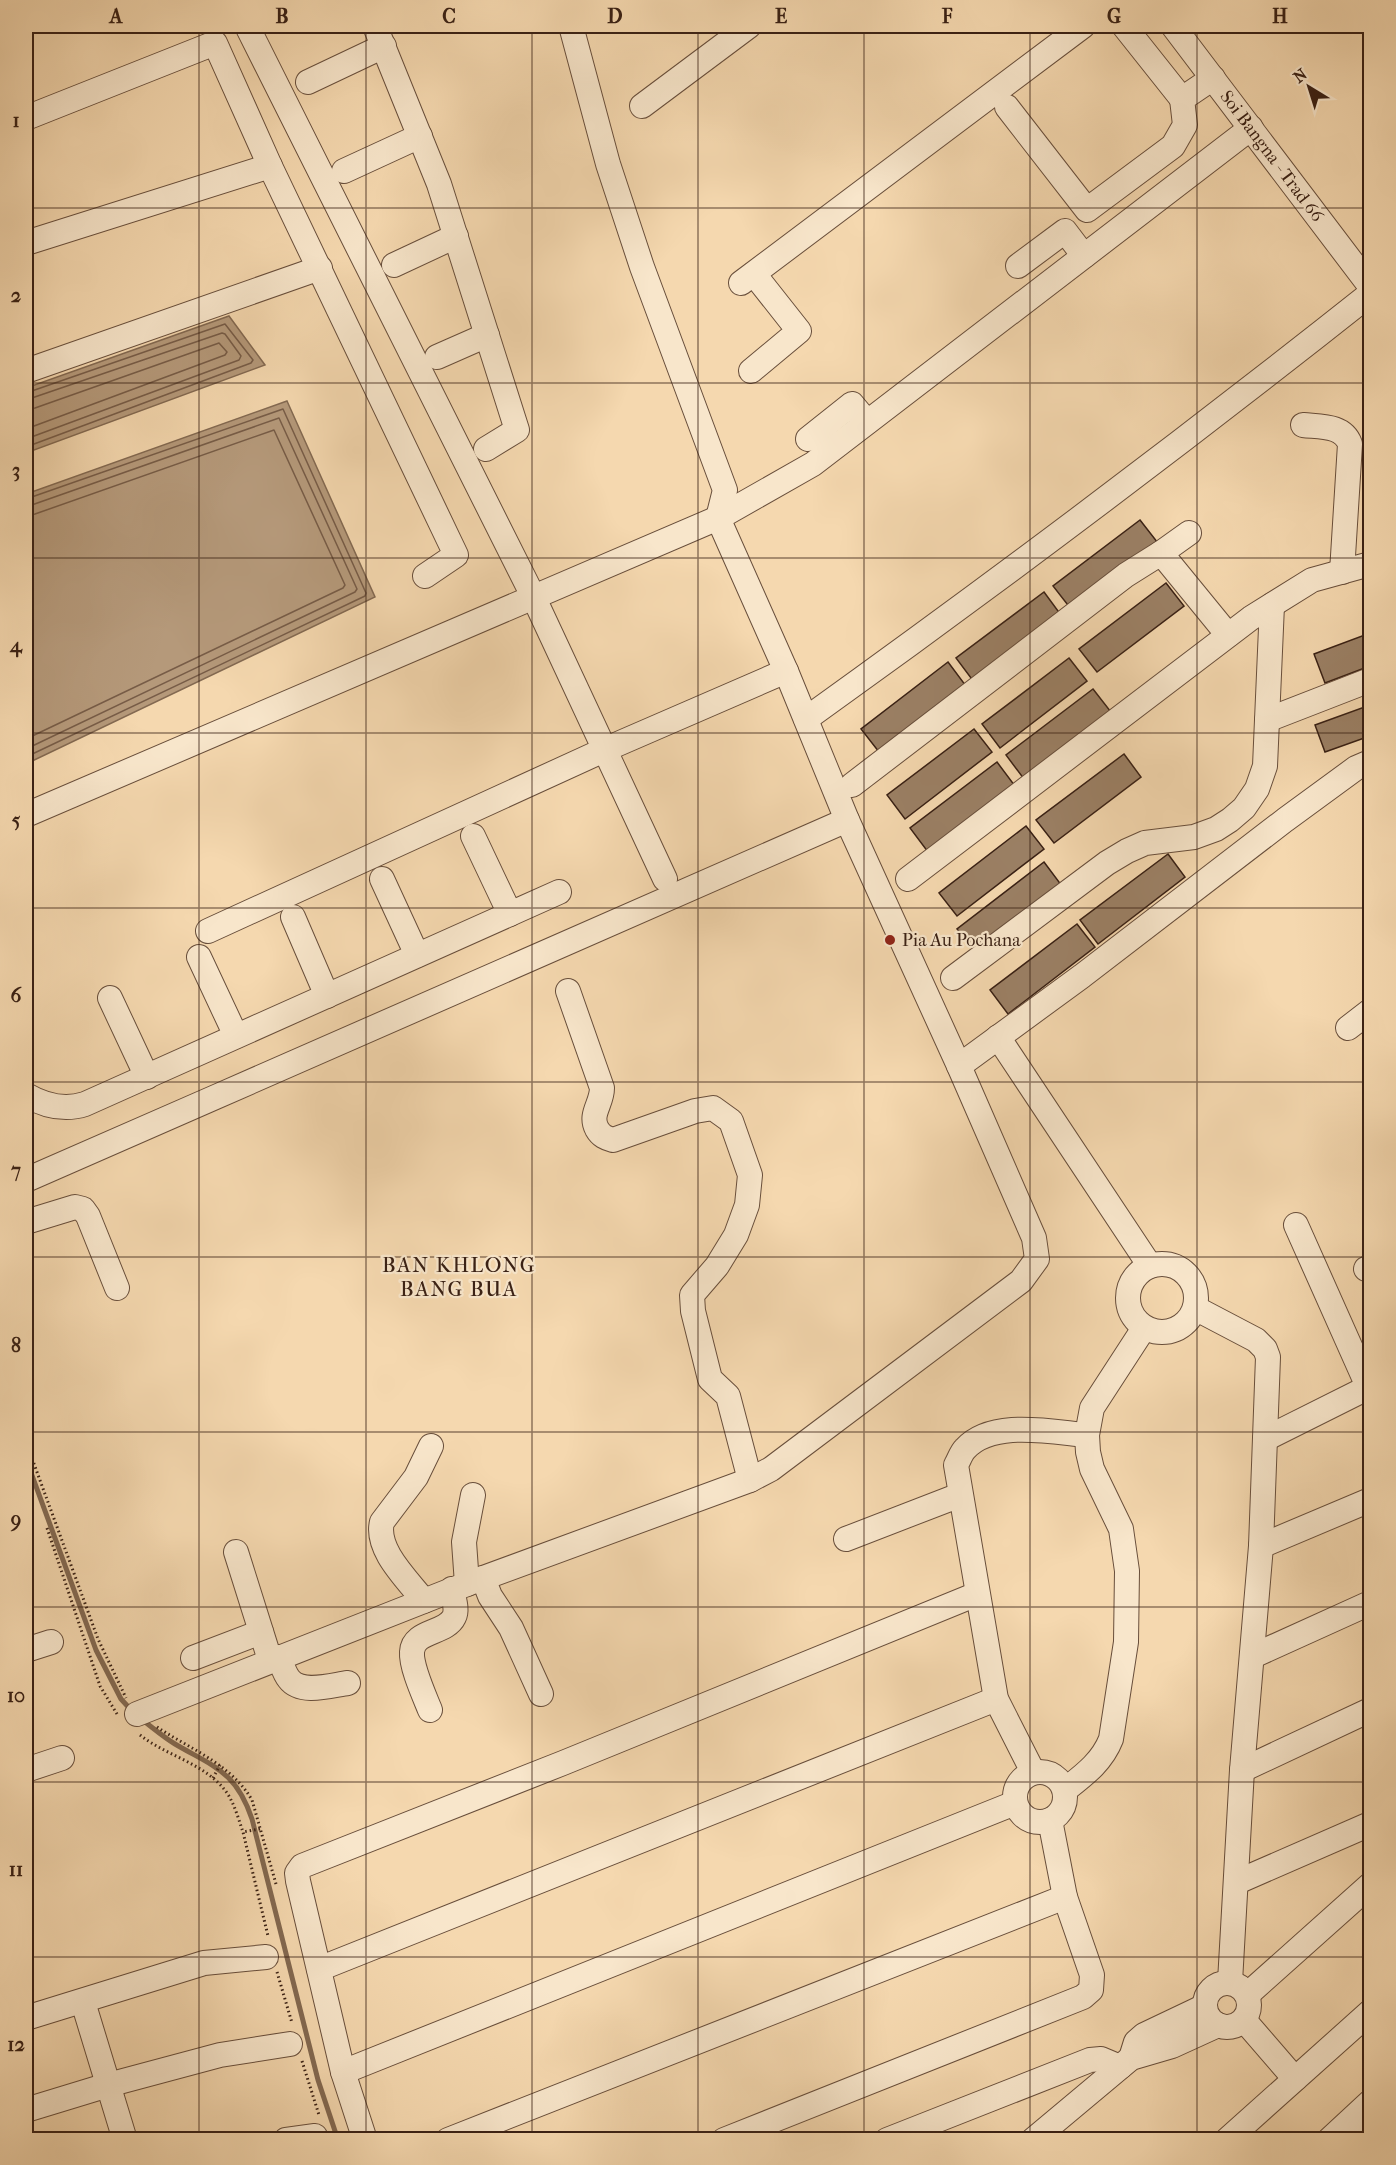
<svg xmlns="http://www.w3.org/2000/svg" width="1396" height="2165" font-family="'IM FELL French Canon',serif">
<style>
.water{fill:#b5997a;stroke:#836951;stroke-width:1.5}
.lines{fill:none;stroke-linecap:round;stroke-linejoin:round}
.shore{stroke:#775c47;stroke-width:1.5}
.stream{stroke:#836951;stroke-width:5}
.building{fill:#9b8065;stroke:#392014;stroke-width:1.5}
.minor-casing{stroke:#684e3b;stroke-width:26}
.path{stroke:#392014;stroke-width:3;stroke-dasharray:1.5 3;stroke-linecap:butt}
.minor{stroke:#f8e6cb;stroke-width:24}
.grid{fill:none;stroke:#392014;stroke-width:1.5;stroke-opacity:0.55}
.poi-dot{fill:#8f2418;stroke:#f8e6cb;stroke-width:2}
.labels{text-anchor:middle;stroke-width:4.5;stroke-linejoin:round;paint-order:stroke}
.street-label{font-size:18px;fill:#392014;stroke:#f8e6cb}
.poi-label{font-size:18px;fill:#392014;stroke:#f8e6cb;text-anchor:start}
.quarter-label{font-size:21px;letter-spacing:1.5px;fill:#392014;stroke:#f8e6cb}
.neatline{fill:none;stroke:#392014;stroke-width:2}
.grid-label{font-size:20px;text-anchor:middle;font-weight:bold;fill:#392014}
</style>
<rect width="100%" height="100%" fill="#f5d8af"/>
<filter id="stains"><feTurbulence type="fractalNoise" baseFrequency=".00333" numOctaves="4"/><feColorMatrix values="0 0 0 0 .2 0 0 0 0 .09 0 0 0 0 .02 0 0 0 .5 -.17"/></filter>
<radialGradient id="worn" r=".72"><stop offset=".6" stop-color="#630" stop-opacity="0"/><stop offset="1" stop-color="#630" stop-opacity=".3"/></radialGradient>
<!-- water -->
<g class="water">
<path d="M229 316 265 365 26 453V388Z"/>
<path d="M287 401 375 597 26 764V494Z"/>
</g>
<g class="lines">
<!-- shore -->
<g class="shore">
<path d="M26 393 225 324 253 360 251 363 26 447"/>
<path d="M26 400 222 333 225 334 241 356 239 360 26 439"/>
<path d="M26 409 35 408 219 343 227 352 225 355 26 429"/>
<path d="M26 499 283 409 366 593 365 596 26 757"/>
<path d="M26 507 279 418 357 589 355 592 26 749"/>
<path d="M26 516 35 514 274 430 345 585 343 588 26 739"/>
</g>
<!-- stream -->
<g class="stream">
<path d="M26 1459 96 1650 121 1699 132 1711"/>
<path d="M141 1719C152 1727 163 1737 175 1744 214 1767 236 1771 252 1819L318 2080 338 2140"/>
</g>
</g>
<!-- building -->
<g class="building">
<path d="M1140 520 1158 543 1071 609 1053 586Z"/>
<path d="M1166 583 1184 606 1097 672 1079 649Z"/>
<path d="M1044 592 1061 615 974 682 956 658Z"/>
<path d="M1370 633V666L1325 683 1314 654Z"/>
<path d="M1069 658 1087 681 1000 748 982 724Z"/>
<path d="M948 662 966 686 879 752 861 729Z"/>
<path d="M1093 689 1111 712 1024 779 1006 755Z"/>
<path d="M1370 705V736L1325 752 1315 725Z"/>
<path d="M974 729 992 752 905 819 887 795Z"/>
<path d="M1124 754 1141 777 1054 843 1036 820Z"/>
<path d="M997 762 1015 786 928 852 910 828Z"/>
<path d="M1026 826 1044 849 957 916 939 893Z"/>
<path d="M1168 854 1185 877 1098 944 1080 920Z"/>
<path d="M1044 862 1062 886 975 952 957 929Z"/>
<path d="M1077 924 1095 947 1008 1014 990 990Z"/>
</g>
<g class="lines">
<!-- minor casing -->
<g class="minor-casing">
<g id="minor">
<path d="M247 26 534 598 665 879"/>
<path d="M375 26 439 184 517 430 486 449"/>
<path d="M1124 26 1182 99"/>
<path d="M1173 26 1370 286"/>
<path d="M308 82 384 46"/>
<path d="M642 106 749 26"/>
<path d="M1007 107 1087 210 1173 146 1185 125 1182 99 1213 78"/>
<path d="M26 118 215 43 270 166 456 555 425 576"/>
<path d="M344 171 420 136"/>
<path d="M26 243 270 166"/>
<path d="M394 265 456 236"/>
<path d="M1018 266 1065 231 1084 256"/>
<path d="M741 283 1083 26"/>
<path d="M437 357 487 335"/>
<path d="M26 371 320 268"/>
<path d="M751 371 799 331 754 274"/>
<path d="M1303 425C1321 427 1343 425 1350 444L1342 572"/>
<path d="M808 439 852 404 867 422"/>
<path d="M1161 553 1189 533"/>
<path d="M806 719C997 582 1186 440 1370 294"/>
<path d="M1267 720 1370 680"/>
<path d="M852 785 1126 575 1161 553 1228 635"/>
<path d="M26 815 718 518 813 464 1251 128"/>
<path d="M473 836 510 914"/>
<path d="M382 879 417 955"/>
<path d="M908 879 1251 618 1312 580 1370 564"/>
<path d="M293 917 327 996"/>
<path d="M208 931 604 750 786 671"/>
<path d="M199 957 236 1036"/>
<path d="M953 978 1107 863 1127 851 1145 843 1194 837 1216 829 1230 820 1244 808 1257 789 1265 766 1272 605"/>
<path d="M568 991 602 1088C602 1104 589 1114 597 1129 601 1136 606 1138 613 1140L695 1111 713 1108 731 1121 750 1175 747 1205 736 1235 717 1266 692 1295 693 1311 710 1379 728 1396 750 1480"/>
<path d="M110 998 147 1077"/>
<path d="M1348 1028 1370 1011"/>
<path d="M998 1037 1150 1266"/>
<path d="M959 1066 1082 976 1285 820 1356 768 1370 762"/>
<path d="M26 1095C45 1106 64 1111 85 1104L559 892"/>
<path d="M26 1180C300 1061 572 938 847 820"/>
<path d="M26 1222 75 1207 83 1209 88 1216 117 1288"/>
<path d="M1296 1225 1370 1391"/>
<circle cx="1162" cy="1298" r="34"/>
<path d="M1366 1269 1370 1267"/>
<path d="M1195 1308 1256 1340 1265 1349 1268 1357 1261 1546 1242 1770 1230 1982"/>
<path d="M1265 1439 1369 1387"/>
<path d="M846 1539 960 1495"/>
<path d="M1261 1546 1370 1500"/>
<path d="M236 1552 270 1660"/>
<path d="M483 1578 490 1596 511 1628 541 1694"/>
<path d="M467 1584 464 1542 473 1495"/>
<path d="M424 1601C408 1580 375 1550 382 1522L416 1477 431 1446"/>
<path d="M26 1650 51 1642"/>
<path d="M1253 1656 1370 1603"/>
<path d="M279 1657C282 1664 284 1673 289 1679 301 1695 332 1685 348 1683"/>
<path d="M193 1658 261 1632"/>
<path d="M430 1710C424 1695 411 1667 412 1652 413 1630 446 1634 454 1617 458 1609 453 1597 452 1589"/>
<path d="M137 1714 467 1584 750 1480 771 1469 1021 1281 1037 1259 1034 1238 959 1066 847 820 786 671 718 518 725 490 642 267 608 164 571 26"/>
<path d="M26 1770 62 1758"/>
<path d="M1242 1770 1370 1710"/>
<circle cx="1040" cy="1797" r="25"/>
<path d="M1033 1772 996 1699 956 1465C959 1460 961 1453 965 1449 992 1419 1051 1432 1087 1435"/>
<path d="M1065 1790C1084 1775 1102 1762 1111 1739L1126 1642 1127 1571 1121 1529 1092 1469 1088 1452 1087 1435 1092 1408 1144 1328"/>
<path d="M1237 1882 1370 1824"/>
<path d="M319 1969 996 1699"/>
<circle cx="1227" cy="2005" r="22"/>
<path d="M1248 1994 1370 1885"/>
<path d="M83 2002 125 2140"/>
<path d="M26 2018 204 1963 266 1957"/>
<path d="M1244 2020 1295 2079"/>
<path d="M1131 2058 1136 2042 1144 2035 1205 2006"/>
<path d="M343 2072 1015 1803"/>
<path d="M26 2110 108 2085 220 2055 290 2044"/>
<path d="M286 2140 315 2136"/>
<path d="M365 2140 343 2072 298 1881 297 1873 302 1866 563 1763 977 1594"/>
<path d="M448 2140 1065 1897"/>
<path d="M724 2140 1083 1997 1091 1990 1092 1975 1065 1897 1050 1820"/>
<path d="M887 2140 1090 2060 1101 2059 1120 2067"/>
<path d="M1033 2140 1131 2058 1172 2046 1218 2025"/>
<path d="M1227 2140 1370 2012"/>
<path d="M1329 2140 1370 2102"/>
<path d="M1358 2140 1370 2129"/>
</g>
</g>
<!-- path -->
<g class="path">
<path d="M26 1442 98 1639 126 1698"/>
<path d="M47 1528 100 1686 117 1714"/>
<path d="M157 1727C190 1749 231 1764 252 1800L276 1884"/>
<path d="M140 1735C165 1755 203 1763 224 1789 234 1801 238 1818 243 1832"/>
<path d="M213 1778 220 1765"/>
<path d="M260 1829 243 1832 268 1936"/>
<path d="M277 1972 292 2023"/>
<path d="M302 2061 319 2115"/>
</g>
<!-- minor -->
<use href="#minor" class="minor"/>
</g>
<!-- grid -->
<path class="grid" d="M199 26V2140M366 26V2140M532 26V2140M698 26V2140M864 26V2140M1030 26V2140M1197 26V2140M26 208H1370M26 383H1370M26 558H1370M26 733H1370M26 908H1370M26 1082H1370M26 1257H1370M26 1432H1370M26 1607H1370M26 1782H1370M26 1957H1370"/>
<!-- markers -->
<circle class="poi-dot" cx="890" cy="940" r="6"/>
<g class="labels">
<!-- street labels -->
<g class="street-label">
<text transform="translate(1272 156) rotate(53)" y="6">Soi Bangna - Trad 66</text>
</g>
<!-- poi labels -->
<g class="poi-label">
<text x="902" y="946">Pia Au Pochana</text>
</g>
<!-- quarter labels -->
<g class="quarter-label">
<text x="459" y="1272">BAN KHLONG<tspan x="459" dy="24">BANG BUA</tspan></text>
</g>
</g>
<!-- margin -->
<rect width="1396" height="2165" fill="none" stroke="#f5d8af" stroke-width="66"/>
<!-- north arrow -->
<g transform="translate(1309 87) rotate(322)" stroke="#f8e6cb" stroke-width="4.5" paint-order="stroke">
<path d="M0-4.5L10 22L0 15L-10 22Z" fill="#392014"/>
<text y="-9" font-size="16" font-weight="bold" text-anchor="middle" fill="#392014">N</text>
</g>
<rect x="33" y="33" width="1330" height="2099" class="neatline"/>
<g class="grid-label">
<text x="116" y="23">A</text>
<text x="282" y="23">B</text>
<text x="449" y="23">C</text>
<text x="615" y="23">D</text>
<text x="781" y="23">E</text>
<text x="947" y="23">F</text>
<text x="1114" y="23">G</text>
<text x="1280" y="23">H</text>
<text x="16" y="127">1</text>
<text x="16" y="302">2</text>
<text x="16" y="477">3</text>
<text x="16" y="652">4</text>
<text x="16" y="827">5</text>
<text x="16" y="1002">6</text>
<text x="16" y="1177">7</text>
<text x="16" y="1352">8</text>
<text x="16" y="1527">9</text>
<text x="16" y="1702">10</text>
<text x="16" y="1876">11</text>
<text x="16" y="2051">12</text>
</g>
<rect width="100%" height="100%" filter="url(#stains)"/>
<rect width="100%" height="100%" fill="url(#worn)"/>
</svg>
